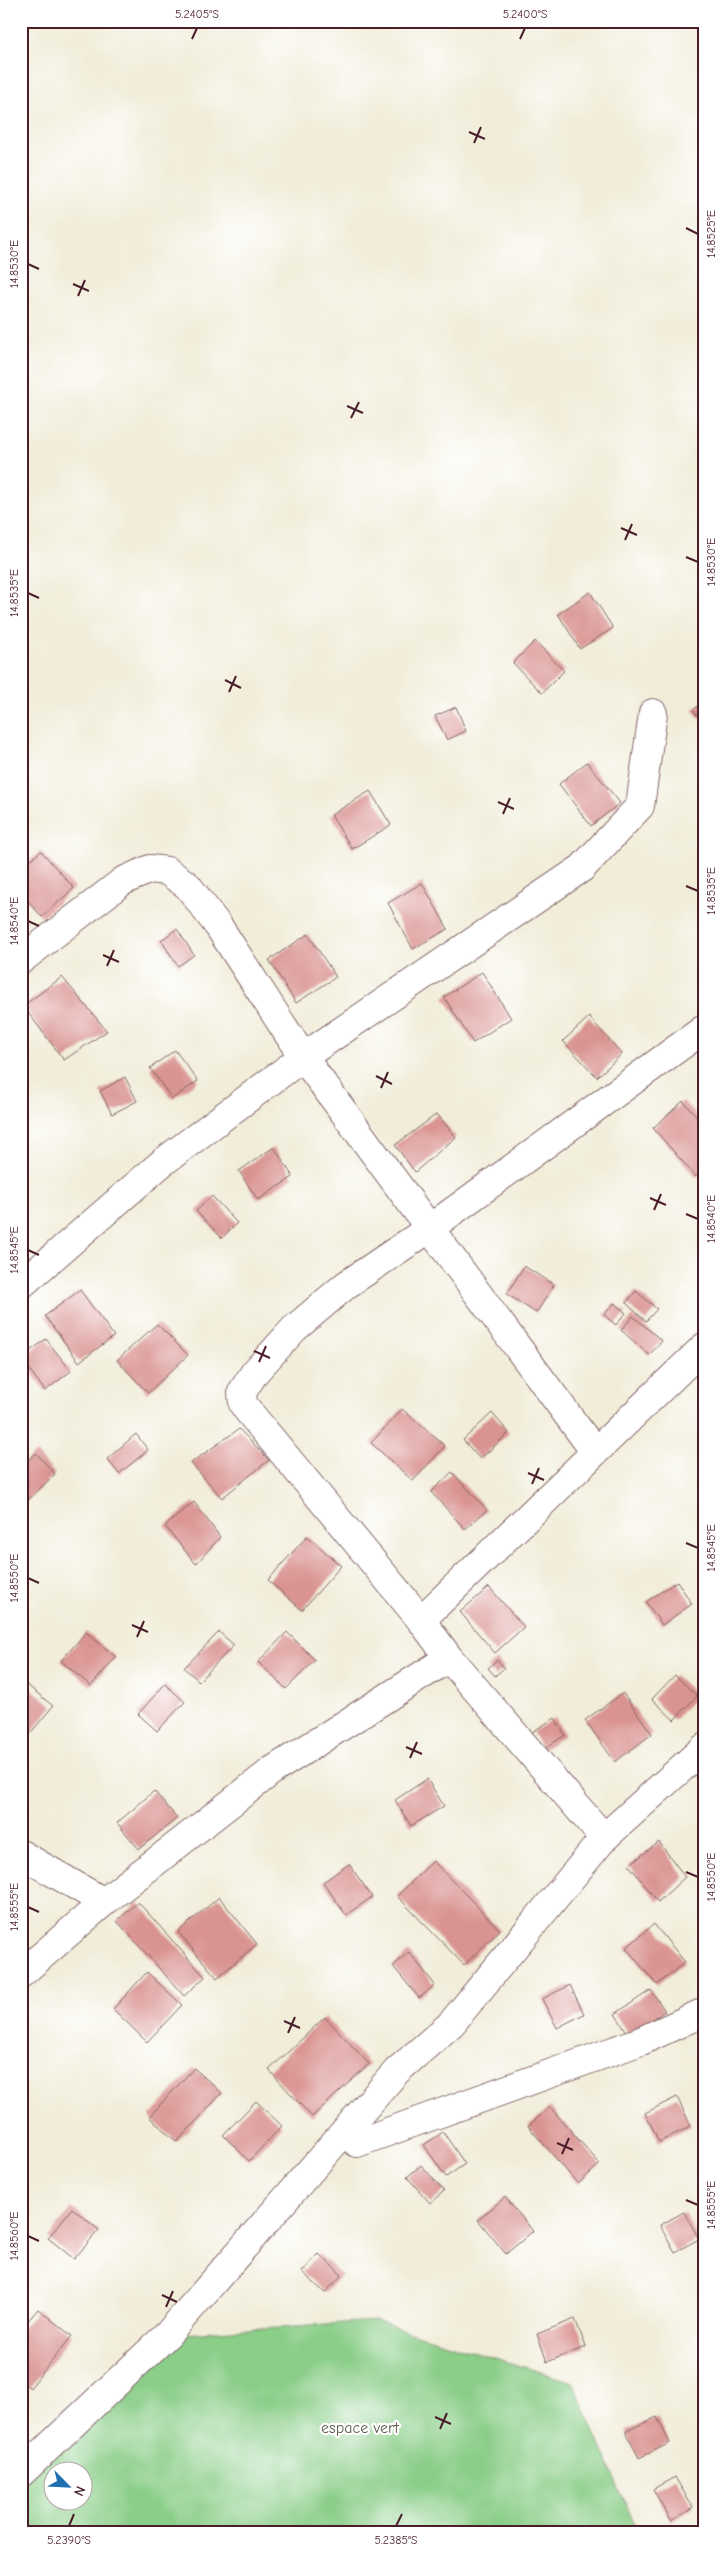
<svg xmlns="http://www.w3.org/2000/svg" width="725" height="2553" font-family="'Comic Neue',sans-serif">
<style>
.green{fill:#8ace88;stroke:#6a765a;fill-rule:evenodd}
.building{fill:#d99390}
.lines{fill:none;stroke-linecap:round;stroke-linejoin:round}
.minor-casing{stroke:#846768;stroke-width:30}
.minor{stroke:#fff;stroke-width:28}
.ticks{fill:none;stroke:#4a1f2b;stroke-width:2}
.labels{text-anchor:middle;stroke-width:4.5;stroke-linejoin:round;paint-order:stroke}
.park-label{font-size:16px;fill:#605c4c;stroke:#fff}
.neatline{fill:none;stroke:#4a1f2b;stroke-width:2}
.ticks-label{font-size:12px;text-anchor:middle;fill:#4a1f2b}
</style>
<rect width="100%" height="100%" fill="#fff"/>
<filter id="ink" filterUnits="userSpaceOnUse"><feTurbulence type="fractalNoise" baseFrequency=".02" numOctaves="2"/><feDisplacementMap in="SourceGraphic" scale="10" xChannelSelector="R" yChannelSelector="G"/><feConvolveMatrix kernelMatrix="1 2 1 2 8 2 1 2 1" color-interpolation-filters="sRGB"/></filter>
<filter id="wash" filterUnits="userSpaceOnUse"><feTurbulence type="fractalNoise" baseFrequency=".0096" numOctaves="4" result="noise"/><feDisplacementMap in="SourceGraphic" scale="20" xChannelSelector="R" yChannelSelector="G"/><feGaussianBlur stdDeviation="1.12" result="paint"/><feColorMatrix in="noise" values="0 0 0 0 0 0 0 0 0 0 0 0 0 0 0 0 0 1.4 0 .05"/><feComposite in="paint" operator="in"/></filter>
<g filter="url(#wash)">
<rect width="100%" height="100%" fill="#f1edd9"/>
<!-- green -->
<path class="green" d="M375 2321 573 2382 638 2532H21V2480L168 2334ZM52 2470H82V2500H52Z"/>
<g id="blocks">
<!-- building -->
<g class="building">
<path d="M590 592 613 628 580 649 558 614Z"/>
<path d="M535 641 564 671 542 693 513 663Z"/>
<path d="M704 701V724L693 710Z"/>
<path d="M456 707 466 731 447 740 435 716Z"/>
<path d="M587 762 620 803 591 826 559 784Z"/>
<path d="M370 791 391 825 352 849 331 815Z"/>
<path d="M41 851 74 888 42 917 21 893V868Z"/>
<path d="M422 883 448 929 413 949 388 903Z"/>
<path d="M177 929 194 955 178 966 161 940Z"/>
<path d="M308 934 336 977 296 1003 269 960Z"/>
<path d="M482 972 511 1018 473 1043 444 997Z"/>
<path d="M62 977 107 1031 64 1060 23 1006Z"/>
<path d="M589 1017 622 1054 597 1077 563 1041Z"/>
<path d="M175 1050 198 1081 172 1099 150 1068Z"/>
<path d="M125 1077 137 1101 112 1114 100 1091Z"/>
<path d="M683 1101 704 1124V1170L696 1177 653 1128Z"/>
<path d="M437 1114 456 1137 415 1172 395 1145Z"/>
<path d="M274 1147 293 1177 258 1200 239 1171Z"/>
<path d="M212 1196 237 1223 222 1238 196 1211Z"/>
<path d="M524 1266 554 1285 536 1313 507 1294Z"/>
<path d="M80 1290 114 1336 79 1362 45 1316Z"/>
<path d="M636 1291 657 1309 646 1321 626 1303Z"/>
<path d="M614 1303 626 1313 616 1325 604 1315Z"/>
<path d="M633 1316 662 1341 649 1355 621 1330Z"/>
<path d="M157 1324 188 1355 148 1393 117 1360Z"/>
<path d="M46 1339 71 1371 45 1391 21 1358Z"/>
<path d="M402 1409 445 1446 413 1481 371 1443Z"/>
<path d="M492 1413 509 1433 480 1459 463 1440Z"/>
<path d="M239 1429 269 1460 222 1498 191 1463Z"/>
<path d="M136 1434 148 1450 119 1474 107 1459Z"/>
<path d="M36 1453 55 1474 21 1507V1466Z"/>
<path d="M452 1472 487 1510 465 1529 431 1492Z"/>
<path d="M194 1502 220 1537 196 1564 165 1526Z"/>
<path d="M307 1536 341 1566 302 1610 268 1580Z"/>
<path d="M677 1581 692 1604 662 1625 646 1602Z"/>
<path d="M489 1587 524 1627 495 1653 460 1612Z"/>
<path d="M86 1632 116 1657 91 1686 61 1661Z"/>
<path d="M219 1632 234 1645 199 1681 184 1668Z"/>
<path d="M287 1632 315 1660 286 1689 258 1662Z"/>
<path d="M497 1660 504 1668 495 1676 488 1668Z"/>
<path d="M675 1675 697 1696 674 1720 652 1699Z"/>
<path d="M21 1680 53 1706 24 1741 21 1739Z"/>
<path d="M165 1684 185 1702 157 1731 138 1714Z"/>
<path d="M623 1693 652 1734 615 1762 585 1720Z"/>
<path d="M555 1718 565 1735 543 1750 532 1732Z"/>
<path d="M427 1779 444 1806 411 1826 395 1800Z"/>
<path d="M154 1791 177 1818 139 1849 117 1823Z"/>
<path d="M659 1842 685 1877 658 1902 629 1865Z"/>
<path d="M433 1861 500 1930 464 1965 397 1896Z"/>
<path d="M349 1864 372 1897 346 1915 323 1882Z"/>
<path d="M219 1897 257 1944 217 1978 178 1932Z"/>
<path d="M138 1902 205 1977 184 1996 117 1921Z"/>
<path d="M654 1924 685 1962 657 1985 626 1948Z"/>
<path d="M409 1952 435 1985 419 1998 393 1966Z"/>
<path d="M147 1972 182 2005 147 2042 113 2009Z"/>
<path d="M570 1985 584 2014 557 2028 542 1999Z"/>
<path d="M651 1990 665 2011 629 2035 615 2014Z"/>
<path d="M325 2017 369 2064 312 2117 269 2070Z"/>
<path d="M194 2068 222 2093 177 2142 149 2117Z"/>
<path d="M677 2097 691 2126 659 2142 645 2113Z"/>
<path d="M256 2101 282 2126 249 2161 223 2135Z"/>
<path d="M550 2107 600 2164 578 2184 528 2126Z"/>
<path d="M443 2132 465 2164 446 2177 424 2145Z"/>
<path d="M421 2165 444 2191 430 2203 407 2177Z"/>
<path d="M505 2197 533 2231 506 2254 478 2220Z"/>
<path d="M72 2208 99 2230 74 2259 48 2238Z"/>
<path d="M684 2212 699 2239 675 2252 660 2225Z"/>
<path d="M319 2254 342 2275 325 2293 302 2272Z"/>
<path d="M38 2309 72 2336 30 2388 21 2381V2329Z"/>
<path d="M575 2319 586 2347 547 2362 537 2334Z"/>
<path d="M657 2417 670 2443 639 2458 626 2431Z"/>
<path d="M675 2477 693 2508 671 2521 653 2489Z"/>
</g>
</g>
</g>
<g filter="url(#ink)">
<use href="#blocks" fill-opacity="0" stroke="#846768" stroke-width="1"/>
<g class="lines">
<!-- minor casing -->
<g class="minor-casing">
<g id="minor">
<path d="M21 960 123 881 150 869 167 871 188 886 219 927 303 1057 595 1452"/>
<path d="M21 1285 163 1162 303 1057 582 868 640 806 653 713"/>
<path d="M421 1620 704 1347"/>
<path d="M604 1838 449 1658 421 1620 249 1412 243 1404 242 1392 255 1372 294 1329 346 1285 430 1228 704 1029"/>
<path d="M21 1854 104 1902"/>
<path d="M21 1974 104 1902 273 1770 449 1658"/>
<path d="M357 2143 641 2041 704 2012"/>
<path d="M21 2473 168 2334 397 2071 451 2024 604 1838 704 1748"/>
</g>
</g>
<!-- minor -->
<use href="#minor" class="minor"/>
</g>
</g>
<!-- ticks -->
<path class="ticks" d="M192 39 197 28M520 39 525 28M469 132 485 139M474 143 481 127M686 228 698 234M28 264 39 269M73 284 89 291M78 296 85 280M347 406 363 413M351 418 359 402M621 528 637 535M625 540 632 524M686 557 698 562M28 593 39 598M225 680 241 688M229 692 236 676M498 802 514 809M503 814 510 798M686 886 698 891M28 921 39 926M103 955 119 962M107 966 114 950M376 1076 392 1084M381 1088 388 1072M650 1198 666 1205M654 1210 661 1194M686 1214 698 1219M28 1250 39 1255M254 1351 270 1358M259 1362 266 1346M528 1473 544 1480M532 1484 539 1468M686 1543 698 1548M28 1578 39 1583M132 1625 148 1632M137 1637 144 1621M406 1747 422 1754M410 1758 417 1742M686 1872 698 1877M28 1907 39 1912M284 2021 300 2028M288 2033 295 2017M557 2143 573 2150M562 2154 569 2138M686 2200 698 2205M28 2236 39 2241M162 2295 177 2302M166 2307 173 2291M435 2417 451 2424M440 2429 447 2413M69 2526 74 2514M396 2526 402 2514"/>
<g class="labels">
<!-- park labels -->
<g class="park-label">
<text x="360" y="2433">espace vert</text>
</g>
</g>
<!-- margin -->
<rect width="725" height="2553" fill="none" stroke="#fff" stroke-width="55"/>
<!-- north arrow -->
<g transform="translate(68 2486) rotate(114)"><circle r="24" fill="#ffffff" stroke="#b7a5aa"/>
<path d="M0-4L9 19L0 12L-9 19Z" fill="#1f6fb2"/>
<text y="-8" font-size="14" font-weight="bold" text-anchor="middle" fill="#4a1f2b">N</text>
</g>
<rect x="28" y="28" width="670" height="2498" class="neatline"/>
<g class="ticks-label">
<text x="197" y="18">5.2405°S</text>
<text x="525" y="18">5.2400°S</text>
<text transform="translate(711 234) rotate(-90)" y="4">14.8525°E</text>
<text transform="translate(14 264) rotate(-90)" y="4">14.8530°E</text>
<text transform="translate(711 562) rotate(-90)" y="4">14.8530°E</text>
<text transform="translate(14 593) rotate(-90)" y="4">14.8535°E</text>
<text transform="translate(711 891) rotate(-90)" y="4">14.8535°E</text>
<text transform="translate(14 921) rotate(-90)" y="4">14.8540°E</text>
<text transform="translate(711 1219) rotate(-90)" y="4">14.8540°E</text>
<text transform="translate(14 1250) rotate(-90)" y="4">14.8545°E</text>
<text transform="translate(711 1548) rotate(-90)" y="4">14.8545°E</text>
<text transform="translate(14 1578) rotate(-90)" y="4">14.8550°E</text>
<text transform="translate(711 1877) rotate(-90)" y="4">14.8550°E</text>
<text transform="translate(14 1907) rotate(-90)" y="4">14.8555°E</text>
<text transform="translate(711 2205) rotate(-90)" y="4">14.8555°E</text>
<text transform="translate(14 2236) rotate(-90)" y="4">14.8560°E</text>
<text x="69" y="2544">5.2390°S</text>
<text x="396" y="2544">5.2385°S</text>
</g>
</svg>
